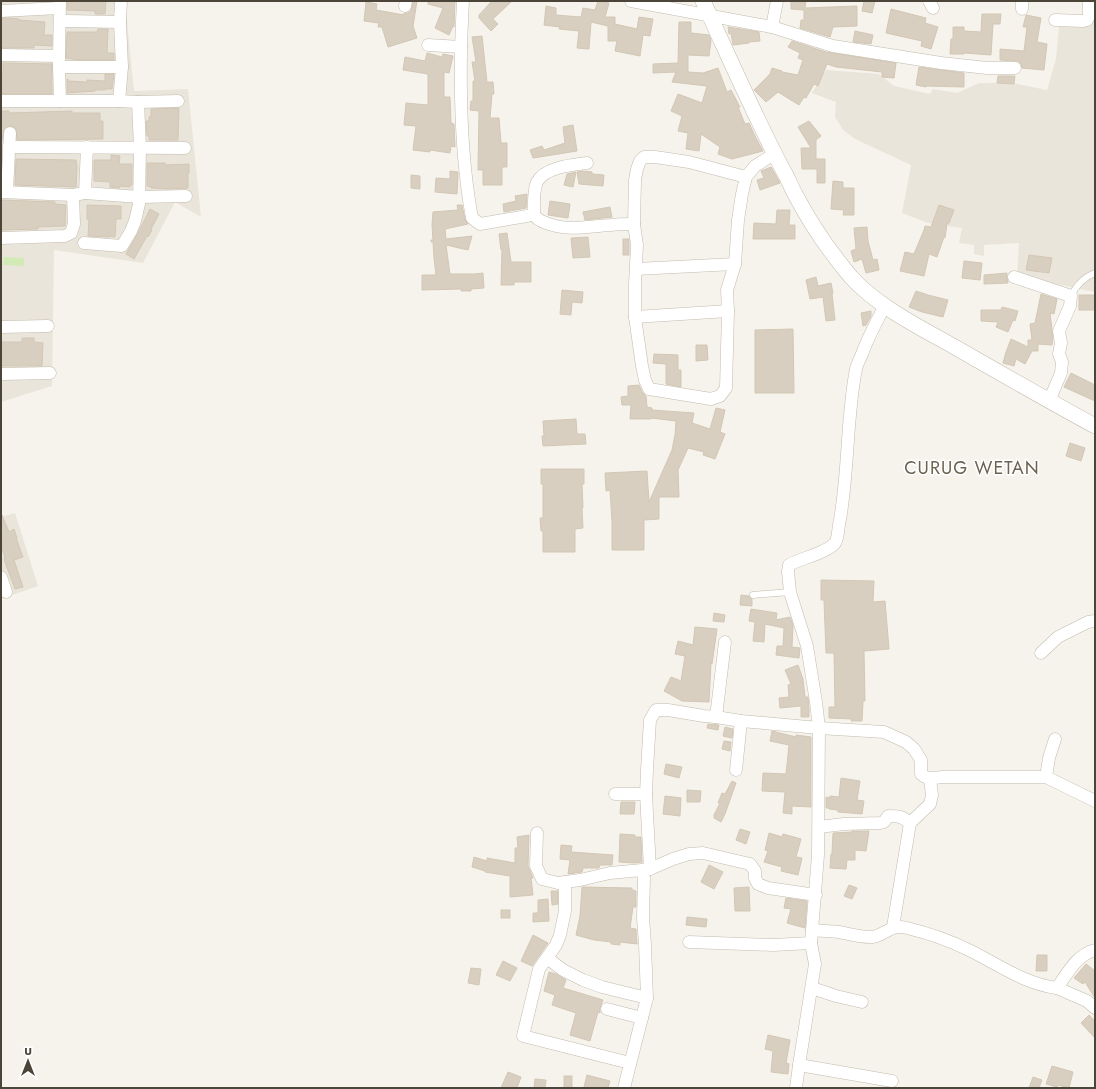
<svg xmlns="http://www.w3.org/2000/svg" width="1096" height="1089" font-family="Jost,sans-serif">
<style>
.residential{fill:#eae5da}
.green{fill:#d2eab5}
.building{fill:#d8cfc1;stroke:#d3c7b4}
.lines{fill:none;stroke-linecap:round;stroke-linejoin:round}
.service-casing{stroke:#c2bbae;stroke-width:7}
.minor-casing{stroke:#c2bbae;stroke-width:13}
.tertiary-casing{stroke:#c2bbae;stroke-width:16}
.service{stroke:#fff;stroke-width:6}
.minor{stroke:#fff;stroke-width:12}
.tertiary{stroke:#fff;stroke-width:15}
.labels{text-anchor:middle;stroke-width:3;stroke-linejoin:round;paint-order:stroke}
.quarter-label{font-size:18px;letter-spacing:1px;fill:#6e6250;stroke:#fff}
</style>
<rect width="100%" height="100%" fill="#f6f3ec"/>
<!-- residential -->
<g class="residential">
<path d="M1 1H125L134 91 188 89 201 217 175 202 143 263 54 250 52 386 1 402Z"/>
<path d="M1060 17 1095 20V292L1017 276 1019 243 984 245V256L974 254V245L959 243 962 228 928 223 902 213 911 165 855 139 843 130 835 117 836 102 812 93 826 70 879 74 894 86 930 94 933 89 957 93 979 83H1012L1047 90 1056 59Z"/>
<path d="M15 513 38 586 1 599V517Z"/>
</g>
<!-- green -->
<path class="green" d="M4 257 24 258V266L3 265Z"/>
<!-- building -->
<g class="building">
<path d="M67 1H106L105 14H95V11L67 10Z"/>
<path d="M413 1H417L413 26 417 38 388 47 382 27H378L379 23 364 21 366 2 377 4 376 10 404 15V13H408L411 11Z"/>
<path d="M428 1H455L454 27 453 26 449 35 435 28 443 8 428 4Z"/>
<path d="M492 1H512L493 19 498 24 491 31 479 18V15Z"/>
<path d="M598 1 609 3 605 17H615V24L637 29 639 17 653 19 650 36 643 35 640 56 615 51 617 41H608V26L591 22 589 49 577 48 579 31 559 29 560 27 544 25 546 6 556 8V15L581 17 583 8 595 10Z"/>
<path d="M791 1H806L805 8 857 6V26L833 27 830 37 800 28 801 20H804V10L791 9Z"/>
<path d="M864 1H875L872 13 862 11Z"/>
<path d="M891 9 926 18 925 23 938 27 931 49 921 46 922 41 886 33Z"/>
<path d="M982 14H1001L1000 24H993L991 55 964 53V54H950L951 39H953V27H964V31L981 32Z"/>
<path d="M1026 15 1041 18 1037 42 1047 44 1044 70 1022 68 1021 64 1018 61H1015L1000 60V49L1024 51 1027 27H1023Z"/>
<path d="M1 18H10L19 19V20L45 22 44 35H52V46L34 45V48H1Z"/>
<path d="M679 22H691V33L709 35 711 40 709 56 688 55V72L703 73 718 68 727 92 731 90 740 107H738L745 124 749 123 755 136 763 151 732 159 718 154 720 147 701 134 699 151 686 149 688 133 678 131 682 116 671 111 678 94 702 103 707 86 672 82 676 72 653 73V64L678 63Z"/>
<path d="M728 27 759 32 760 41 749 42V43L733 45 731 33 729 34Z"/>
<path d="M98 29H108L107 53H114V60H78L66 58 67 32H97Z"/>
<path d="M855 31 873 35 871 44 853 42Z"/>
<path d="M482 36 487 82H493L494 94H492L490 118H499L501 143H507V167H502V185H483V170H478L479 111 470 110 471 101H473V81H475L472 62H476L472 37Z"/>
<path d="M792 41 826 52 896 63 894 78 882 77V72L836 67 827 64 818 86 814 84 806 98 804 97 799 105 778 92 766 102 754 90 770 74 772 68 782 71V72L798 75 803 60 798 58 800 53 788 47Z"/>
<path d="M427 53 442 57 443 54 453 56 449 73 444 72V97H450L451 123 454 124 455 147 451 146 450 153 430 150V152L413 150 416 126 404 125 406 103 428 105V74L403 70 405 57 425 61Z"/>
<path d="M3 63 52 64V94H1V75H3Z"/>
<path d="M919 67 964 73V87L926 86V87L916 85Z"/>
<path d="M105 74H114L112 89H105V90H95V91L67 93V79H68V81L87 82V80L105 81Z"/>
<path d="M998 76H1015L1014 84 997 83Z"/>
<path d="M179 108 178 140H149V136H147L146 121H149V117H151V109Z"/>
<path d="M1 111H9V113L72 111V113H100V121H103V139L17 140 16 129 14 127 10 126 6 127 4 129 1 147Z"/>
<path d="M809 121 821 136 816 140V159H825V183H817V169H802L801 148H811L798 127Z"/>
<path d="M573 125 577 151 533 158 530 150 542 146 544 150 565 143 563 127Z"/>
<path d="M111 155 120 156 119 164H132V185H130V187L120 186V188L110 187V182L94 181V160H111Z"/>
<path d="M16 159 76 160 77 167 76 187 15 185Z"/>
<path d="M147 163H165V165L189 164V173H188V188L166 189 151 188V187L147 186Z"/>
<path d="M771 167 780 183 760 190 757 180 764 178 761 171Z"/>
<path d="M450 171 458 172 457 194 435 192 436 178 450 179Z"/>
<path d="M582 171 592 172V174L604 175 603 186 579 184 577 172Z"/>
<path d="M576 172 573 187 564 185 567 174Z"/>
<path d="M411 175 420 176V189L411 188Z"/>
<path d="M833 181 843 182V188H854V215H843L844 210 831 209Z"/>
<path d="M527 194 526 208 504 212 503 204 516 201 515 196Z"/>
<path d="M1 200 55 202V204L66 205 65 226 38 227V229L1 230Z"/>
<path d="M550 201 570 204 568 218 548 215Z"/>
<path d="M87 205 121 206V219H116L115 237 109 236V237L88 236 89 220 87 219Z"/>
<path d="M457 205H462L465 219 468 224 445 229 446 239 472 236 468 250 446 245 450 274H474L483 273 484 288 471 289V291H461V289L422 290V275H436L434 258 433 242H431V240H433L432 225 433 212 458 210Z"/>
<path d="M939 205 954 210 949 223H947L945 238 944 237 937 257 929 254 924 276 900 271 905 252 914 254 924 230 925 226 931 227Z"/>
<path d="M610 207 612 217 585 220 583 212Z"/>
<path d="M150 209 159 214 151 229 152 230 148 237 147 236 134 259 126 254 137 235Z"/>
<path d="M777 210H790L789 225H795V239H753L754 223 776 224Z"/>
<path d="M867 227 868 241 873 260 877 259 879 270 866 273 862 259 854 262 851 251 856 249 854 228Z"/>
<path d="M507 233 511 262H531V282H514V285H501L502 250H501L499 234Z"/>
<path d="M588 237 590 257 573 258 571 238Z"/>
<rect x="623" y="239" width="6" height="16"/>
<path d="M1029 255 1052 258 1049 273 1026 270Z"/>
<path d="M964 261 982 263 980 280 962 278Z"/>
<path d="M1007 273V278L1008 283 984 284V275Z"/>
<path d="M816 277 818 286 831 283 833 293 832 294 835 320 826 321 823 297 810 299 806 280Z"/>
<path d="M562 290 583 292 582 303 572 302 571 315 560 314Z"/>
<path d="M916 291 928 295 948 300 943 317 922 312 909 307Z"/>
<path d="M1041 294 1057 299 1054 314 1050 313 1053 338 1052 345 1038 344V351H1032L1025 364 1016 359 1014 366 1003 363 1006 352 1011 339 1028 347V340H1032L1030 324 1035 323Z"/>
<rect x="1079" y="295" width="16" height="15"/>
<path d="M1002 307 1018 311 1015 321 1013 320 1008 332 996 327 998 322 981 321V310H1001Z"/>
<path d="M871 311V316L866 325 863 326 861 313Z"/>
<path d="M793 329 794 393H755V330Z"/>
<path d="M22 338H34V342L43 343 42 366H1V342H22Z"/>
<path d="M696 345H707L708 360 696 361Z"/>
<path d="M654 354 678 355V370H681V387L666 384V364L653 363Z"/>
<path d="M1071 373 1095 385V401L1064 387Z"/>
<path d="M639 385 642 392 646 396 647 407 652 408V410L694 413 692 423 710 429 716 408 725 410 720 432 725 434 715 459 703 455 704 452 688 448 678 470 679 497H659V519L644 520V550H612V522L610 490 606 491 605 473 647 471 649 502 672 450 675 435 676 421 651 418V419H630L631 405H622L621 397 628 396V386Z"/>
<path d="M576 419 577 434H585L586 444 543 446 542 436H544L543 421Z"/>
<path d="M1070 443 1085 448 1081 461 1066 456Z"/>
<path d="M541 469H584V484H582L583 508H582L583 528 575 529V552H543V531H541L540 518H543V484H541Z"/>
<path d="M1 513 9 532 14 529 17 538H16L23 557 14 560 23 587 15 589 6 565 4 558 5 557 1 546Z"/>
<path d="M821 580 874 581 873 602 885 601 889 649 864 651 865 701H863L862 721H851L852 719 829 718V707H835L834 653H826L824 600H821Z"/>
<path d="M741 595 749 596 750 598 752 599V606L740 605Z"/>
<path d="M751 609 777 613 776 620 790 617 793 625 792 647 800 648 799 658 776 655 777 646H783L784 628 765 624 764 642 753 641 755 622 749 621Z"/>
<path d="M714 613 725 615 724 622 713 621Z"/>
<path d="M695 627 717 629 712 664 711 663 709 702 682 701 664 691 671 677 681 681 685 656 675 654 678 641 693 645Z"/>
<path d="M798 665 803 679 805 697H808L809 709V717H801V706L780 708 779 698 789 697 788 685 791 684 785 670Z"/>
<path d="M708 724 719 725 718 730 707 728Z"/>
<path d="M725 727 733 729 732 738 723 736Z"/>
<path d="M772 731 796 737V735L811 737V807L792 806V814L783 813 785 792 762 791 763 773 786 774 789 745 770 741Z"/>
<path d="M724 741 731 742 730 751 722 749Z"/>
<path d="M666 764 682 767 679 778 664 774Z"/>
<path d="M841 778 860 781 857 800 864 801 862 814 838 812V810L829 809V808H826V797L830 798V796L839 797Z"/>
<path d="M732 781 736 783 725 814 721 822 714 818V815L720 803H718L722 793 725 794Z"/>
<path d="M687 790 701 791 700 802H687Z"/>
<path d="M665 796 681 798 680 816 663 814Z"/>
<path d="M621 802H635L634 814H620Z"/>
<path d="M740 829 750 832 746 844 736 840Z"/>
<path d="M852 831H869L866 851 855 850V860H847L846 869 830 868 831 854H832L833 833 852 832Z"/>
<path d="M769 833 782 837 783 834 801 839 796 857 802 858 798 875 781 871 782 867 764 862 768 851 765 850Z"/>
<path d="M620 834 635 835V837H641L642 862 635 863 619 862Z"/>
<path d="M529 835 528 866 533 878H531L533 895 510 897V876L485 872V871L472 867 474 857 487 861V858L515 863V848H518L517 837Z"/>
<path d="M561 845 572 846 571 852 613 855 612 865H600L599 868H583L582 872 568 874 570 860 560 859Z"/>
<path d="M709 865 723 872 714 889 701 882Z"/>
<path d="M849 885 857 888 852 899 844 896Z"/>
<path d="M582 887 632 888V890L636 891V907H633L630 928 636 929 637 944 620 942V945L611 944V942L594 940 576 935 580 916Z"/>
<path d="M749 887 750 911H735L734 888Z"/>
<path d="M551 891H558V904L552 905Z"/>
<path d="M786 898 807 901 805 928 787 923 791 909 784 908Z"/>
<path d="M548 899 549 921 533 922V913H538V900Z"/>
<rect x="501" y="910" width="9" height="8"/>
<path d="M687 917 707 919 706 927 686 925Z"/>
<path d="M533 935 548 943 532 966 521 961Z"/>
<path d="M1037 955H1047V971H1036Z"/>
<path d="M503 961 517 968 510 981 496 975Z"/>
<path d="M1086 964 1095 971V998L1085 982 1083 984 1074 978Z"/>
<path d="M471 968 481 969 479 985 468 983Z"/>
<path d="M549 972 556 974 566 980 563 988 603 1000 600 1008V1013L598 1012 590 1041 570 1035 576 1013 552 1005 555 995 544 991Z"/>
<path d="M1089 1015 1095 1021V1038L1081 1023Z"/>
<path d="M768 1035 790 1040 786 1063 789 1064 788 1074 771 1072 773 1051 765 1049Z"/>
<path d="M1052 1066 1073 1072 1069 1088 1058 1085 1057 1087 1046 1084Z"/>
<path d="M508 1072 521 1077 517 1088H501Z"/>
<path d="M587 1075 610 1081 608 1088H589L584 1087Z"/>
<rect x="564" y="1076" width="8" height="12"/>
<path d="M1033 1077 1042 1080 1039 1088H1029Z"/>
<path d="M535 1079 546 1080 545 1088H534Z"/>
</g>
<g class="lines">
<!-- service casing -->
<g class="service-casing">
<g id="service">
<path d="M1071 296C1076 286 1084 277 1095 273"/>
<path d="M753 595 790 592"/>
</g>
</g>
<!-- minor casing -->
<g class="minor-casing">
<g id="minor">
<path d="M463 1C459 73 459 147 472 218L480 224 527 216 534 214C536 219 540 221 546 223 570 232 587 226 611 225 619 224 626 224 634 224"/>
<path d="M631 1 772 27 833 46 941 63 987 68H1015"/>
<path d="M929 1 933 8"/>
<path d="M405 6 406 1"/>
<path d="M1022 9V1"/>
<path d="M1 11 59 8"/>
<path d="M1055 20 1083 21 1087 20 1089 16V1"/>
<path d="M66 21 120 22"/>
<path d="M772 27 777 1"/>
<path d="M428 45 461 47"/>
<path d="M1 55 59 56 60 1"/>
<path d="M59 56V67H122"/>
<path d="M59 67 60 101"/>
<path d="M1 101H119L138 102 178 101"/>
<path d="M119 101 122 67 120 22 121 1"/>
<path d="M9 147 185 148"/>
<path d="M746 177 689 162 655 157H644L640 161 637 169 635 180 634 224 637 245 635 284V317L642 366 645 380 649 389 711 399 720 396 726 388 728 311 727 290 735 264 738 220 742 194 746 177 755 166 774 154"/>
<path d="M7 191 10 133"/>
<path d="M1 192 73 195 85 193 87 147"/>
<path d="M85 193 140 197 186 196"/>
<path d="M534 214C534 204 533 191 537 182 545 167 572 165 587 163"/>
<path d="M1 238 65 236 71 233 74 224 73 195"/>
<path d="M84 243 122 246 131 231 135 221 139 204 140 148 138 102"/>
<path d="M636 269 735 264"/>
<path d="M1014 277 1071 296 1070 306 1059 331 1061 343 1059 354 1062 362 1061 373 1049 401"/>
<path d="M635 317 728 311"/>
<path d="M1 327 48 326"/>
<path d="M1 374 50 373"/>
<path d="M1 577 6 592"/>
<path d="M1041 653 1058 637 1088 622 1095 621"/>
<path d="M716 717 725 642"/>
<path d="M736 770 741 721"/>
<path d="M1046 777 1049 758 1055 739"/>
<path d="M615 794H646"/>
<path d="M819 827 844 824 880 823 884 822 888 816C898 816 902 816 910 823"/>
<path d="M537 833 536 866 542 879 558 883 580 880 610 873 642 870 650 869 673 859 689 854 703 853 750 864 755 871V878L758 884 768 888 816 895"/>
<path d="M650 869 646 794 647 770 650 720 656 710H668L704 716 716 717 741 721 819 728 884 732 906 742 914 749 921 760V774C928 780 933 778 942 777H1046L1095 801"/>
<path d="M565 882V911L560 935 556 945 539 969 523 1036 630 1063"/>
<path d="M893 927 910 823 930 804 932 795 930 779"/>
<path d="M812 930C821 931 830 931 839 932 850 934 862 938 873 937 887 934 890 924 907 928 928 933 951 941 971 951 999 965 1025 984 1057 988 1067 974 1077 954 1095 950"/>
<path d="M689 942 773 945 811 943"/>
<path d="M547 958 563 970 583 980 602 987 647 998"/>
<path d="M812 988 836 996 862 1002"/>
<path d="M1057 988 1087 1001 1095 1008"/>
<path d="M607 1009 642 1018"/>
<path d="M799 1065 892 1081"/>
<path d="M624 1088 647 998 645 944 643 918 644 878 642 870"/>
<path d="M796 1088 799 1065 815 964 811 943 818 855 819 728 816 702 807 646 790 592 788 572 789 565C801 558 827 553 835 543 838 539 838 531 839 525 849 474 846 420 856 369 857 364 860 359 862 354 868 337 877 321 885 305"/>
</g>
</g>
<!-- tertiary casing -->
<g class="tertiary-casing">
<path id="tertiary" d="M703 1C729 57 754 115 783 170 788 178 791 187 795 194 810 223 830 252 851 277 877 306 919 327 953 346 1000 373 1047 400 1095 426"/>
</g>
<!-- service -->
<use href="#service" class="service"/>
<!-- minor -->
<use href="#minor" class="minor"/>
<!-- tertiary -->
<use href="#tertiary" class="tertiary"/>
</g>
<g class="labels">
<!-- quarter labels -->
<g class="quarter-label">
<text x="972" y="474">CURUG WETAN</text>
</g>
</g>
<!-- border -->
<rect width="1096" height="1089" fill="none" stroke="#4b4439" stroke-width="4"/>
<!-- north arrow -->
<g transform="translate(28 1061)" stroke="#ffffff" stroke-width="3" paint-order="stroke">
<path d="M0-3L7 15L0 10L-7 15Z" fill="#4b4439"/>
<text y="-6" font-size="11" font-weight="bold" text-anchor="middle" fill="#4b4439">U</text>
</g>
</svg>
